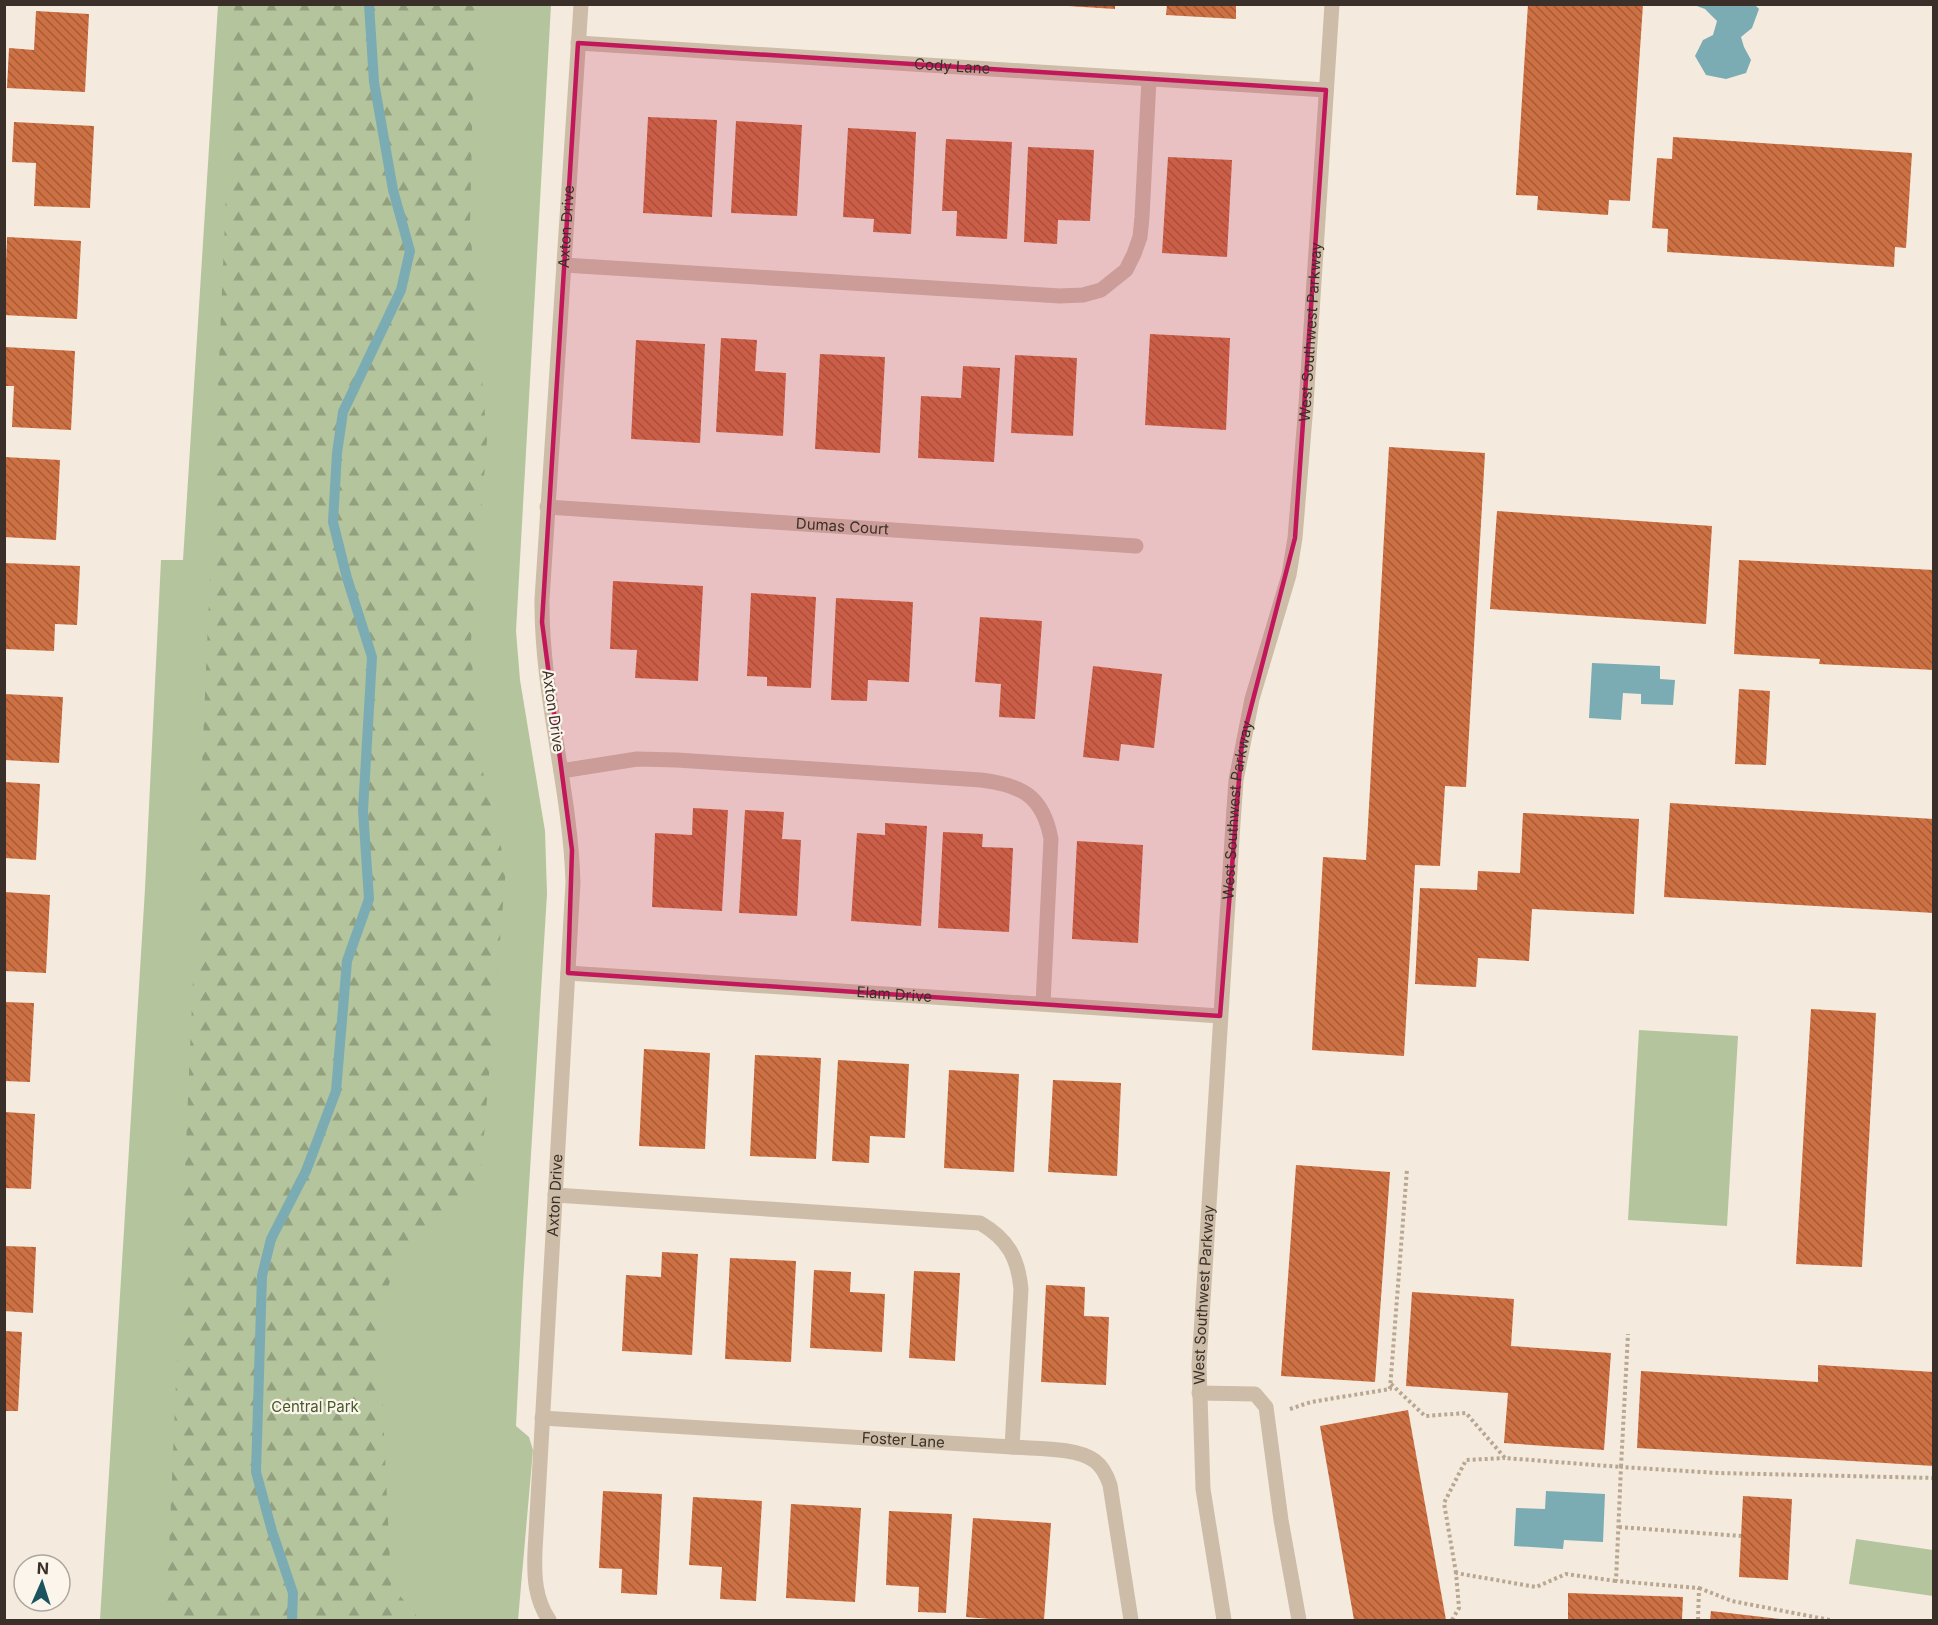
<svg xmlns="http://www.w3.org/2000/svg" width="1938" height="1625" font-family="Inter,sans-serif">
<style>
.green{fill:#b4c49c}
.forest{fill:url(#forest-firs)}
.water{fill:#7bacb3}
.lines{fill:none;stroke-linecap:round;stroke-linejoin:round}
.stream{stroke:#7bacb3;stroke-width:10}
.building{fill:url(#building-back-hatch)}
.path{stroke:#b9a792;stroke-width:4;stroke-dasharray:3 3;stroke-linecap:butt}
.minor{stroke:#cdbda8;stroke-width:15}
.marked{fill:#c2185b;fill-opacity:0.2;stroke:#c2185b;stroke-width:4.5;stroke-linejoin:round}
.labels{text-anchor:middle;stroke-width:4.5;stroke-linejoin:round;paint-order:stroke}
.street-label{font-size:15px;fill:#3a3029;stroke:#fbf5eb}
.park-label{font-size:15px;fill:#455a2b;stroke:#fbf5eb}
</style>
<defs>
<pattern id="forest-firs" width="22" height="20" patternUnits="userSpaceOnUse" patternTransform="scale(1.5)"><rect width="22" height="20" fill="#b4c49c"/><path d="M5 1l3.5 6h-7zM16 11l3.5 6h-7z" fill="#93a07f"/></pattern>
<pattern id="building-back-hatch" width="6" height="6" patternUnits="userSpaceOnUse" patternTransform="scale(1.5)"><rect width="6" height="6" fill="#cd7043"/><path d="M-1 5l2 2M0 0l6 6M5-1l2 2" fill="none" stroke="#a75c38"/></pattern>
</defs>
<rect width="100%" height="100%" fill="#f4ebde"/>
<!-- green -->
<g class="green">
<path d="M218 5H551L516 631 520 680 545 831 547 894 523 1284 516 1426 529 1437 533 1450 518 1620H100L145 889 161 560H183Z"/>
<path d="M1639 1030 1738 1036 1727 1226 1628 1220Z"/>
<path d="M1856 1539 1933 1550V1596L1849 1584Z"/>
</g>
<!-- forest -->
<path class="forest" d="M234 5H481L474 42 470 226 487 440 471 641 477 747 506 868 480 1184 396 1255 379 1327 391 1585 420 1620H166Z"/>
<!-- water -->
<g class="water">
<path d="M1694 5H1755L1759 9 1752 28 1741 37 1744 47 1751 60 1746 73 1726 79 1706 75 1695 56 1703 40 1713 35 1717 21 1705 9Z"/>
<path d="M1592 663 1660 666V679L1675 680 1673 705 1641 704V694L1623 693 1621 720 1589 718Z"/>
<path d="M1546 1491 1605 1494 1603 1542 1564 1540 1563 1549 1514 1546 1516 1508 1545 1509Z"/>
</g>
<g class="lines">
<!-- stream -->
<path class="stream" d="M292 1620 293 1593 272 1531 256 1472 262 1276 271 1239 306 1171 336 1091 347 961 369 899 363 810 372 657 347 578 333 522 337 453 343 412 401 290 410 251 393 190 374 82 369 4"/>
</g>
<!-- building -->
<g class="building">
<path d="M1068 4H1115V9L1068 6Z"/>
<path d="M1167 4H1236V19L1166 15Z"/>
<path d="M1528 4H1643L1630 201 1609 200 1608 215 1537 210 1538 196 1516 195Z"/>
<path d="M36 11 89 14 85 92 7 88 9 48 34 50Z"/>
<path d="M648 117 717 120 712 217 643 213Z"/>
<path d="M736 121 802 125 797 216 731 213Z"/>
<path d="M14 122 94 126 90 208 34 206 36 163 12 162Z"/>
<path d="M848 128 916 132 911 234 873 232 874 219 843 217Z"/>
<path d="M1673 137 1912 153 1906 248 1895 247 1894 267 1667 252 1668 229 1652 228 1657 158 1672 159Z"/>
<path d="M946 139 1012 142 1007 239 956 236 957 211H942Z"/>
<path d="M1028 147 1094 150 1090 221 1058 220 1057 244 1024 242Z"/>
<path d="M1168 157 1232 160 1227 257 1162 253Z"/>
<path d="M7 237 81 241 77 319 4 315Z"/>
<path d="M1150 334 1230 338 1226 430 1145 425Z"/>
<path d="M721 338 757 340 755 371 786 373 783 436 716 432Z"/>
<path d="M636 340 705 344 700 443 631 439Z"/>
<path d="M5 347 75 351 71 430 12 427 14 386H5Z"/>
<path d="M820 354 885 357 880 453 815 449Z"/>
<path d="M1015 355 1077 358 1073 436 1011 433Z"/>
<path d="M963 366 1000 368 994 462 918 458 921 396 961 398Z"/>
<path d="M1389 447 1485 453 1466 787 1445 786 1440 866 1415 865 1404 1056 1312 1050 1323 857 1366 860Z"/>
<path d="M4 457 60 460 56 540 4 537Z"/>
<path d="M1497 511 1712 526 1706 624 1490 609Z"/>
<path d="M1739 560 1934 570V670L1819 664 1820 659 1734 654Z"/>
<path d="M4 563 80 566 77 625 55 624 54 651 4 649Z"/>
<path d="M613 581 703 586 698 681 635 678 637 650 610 649Z"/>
<path d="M751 593 816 597 811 688 767 686V677L747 676Z"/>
<path d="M836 598 913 602 909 682 868 680 867 701 831 700Z"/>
<path d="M980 617 1042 621 1035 719 999 717 1001 684 975 682Z"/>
<path d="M1093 666 1162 674 1154 748 1121 744 1119 761 1083 757Z"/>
<path d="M1739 689 1770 691 1766 765 1735 764Z"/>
<path d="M4 694 63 697 59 763 4 760Z"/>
<path d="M4 782 40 784 36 860 4 858Z"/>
<path d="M1670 803 1934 819V913L1664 897Z"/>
<path d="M693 808 728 810 722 911 652 907 655 833 692 835Z"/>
<path d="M745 810 784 812 782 839 801 840 797 916 739 913Z"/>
<path d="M1523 813 1639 819 1634 914 1532 909 1529 961 1478 958 1476 987 1415 984 1420 888 1477 890 1478 871 1520 873Z"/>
<path d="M885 823 927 826 921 926 851 921 857 833 885 835Z"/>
<path d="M943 832 983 834 982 847 1013 848 1009 932 938 928Z"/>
<path d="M1077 841 1143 845 1138 943 1072 939Z"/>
<path d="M4 892 50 895 46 973 4 971Z"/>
<path d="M4 1002 34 1003 30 1082 4 1081Z"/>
<path d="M1811 1009 1876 1013 1862 1267 1796 1264Z"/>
<path d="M644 1049 710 1053 705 1149 639 1146Z"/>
<path d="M755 1055 821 1058 816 1159 750 1156Z"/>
<path d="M838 1060 909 1064 905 1138 870 1136 869 1163 832 1161Z"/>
<path d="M949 1070 1019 1074 1014 1172 944 1168Z"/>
<path d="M1053 1080 1121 1083 1117 1176 1048 1172Z"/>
<path d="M5 1112 35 1114 31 1189 5 1188Z"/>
<path d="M1296 1165 1390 1172 1375 1382 1281 1376Z"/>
<path d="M4 1246 36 1247 33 1313 4 1311Z"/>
<path d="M662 1252 698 1254 692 1355 622 1351 626 1275 661 1277Z"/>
<path d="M730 1258 796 1261 791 1362 725 1359Z"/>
<path d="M814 1270 851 1272 850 1292 885 1294 882 1352 810 1348Z"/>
<path d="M914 1271 960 1273 955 1361 909 1358Z"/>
<path d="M1046 1285 1085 1287 1084 1316 1109 1317 1106 1385 1041 1382Z"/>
<path d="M1412 1292 1514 1299 1511 1346 1611 1353 1604 1450 1504 1443 1508 1393 1406 1386Z"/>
<path d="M4 1331 22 1332 18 1411H4Z"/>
<path d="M1818 1365 1934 1372V1466L1637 1448 1641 1371 1818 1382Z"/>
<path d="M1408 1410 1446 1620H1354L1320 1426Z"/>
<path d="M603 1491 662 1494 657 1595 621 1593 622 1569 599 1568Z"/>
<path d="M1743 1496 1792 1499 1788 1580 1739 1577Z"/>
<path d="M693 1497 762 1501 756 1601 720 1599 722 1567 689 1565Z"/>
<path d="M791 1504 861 1508 855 1602 786 1598Z"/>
<path d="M889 1511 952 1514 946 1613 918 1612 919 1587 886 1585Z"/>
<path d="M973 1518 1051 1523 1044 1620H1003L966 1617Z"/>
<path d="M1568 1593 1683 1597 1682 1620H1568Z"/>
<path d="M1711 1611 1781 1619V1620H1710Z"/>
</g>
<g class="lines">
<!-- path -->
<g class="path">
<path d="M1391 1384 1425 1416 1466 1413 1505 1458 1621 1467 1628 1334"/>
<path d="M1290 1409 1311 1402 1390 1389 1407 1169"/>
<path d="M1619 1527 1741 1536"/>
<path d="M1456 1573 1444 1503 1466 1460 1505 1458"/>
<path d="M1699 1588 1732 1601 1830 1620"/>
<path d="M1452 1620 1459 1608 1456 1573 1536 1587 1566 1574 1616 1581"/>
<path d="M1698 1620 1699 1588 1616 1581 1621 1467 1718 1473 1934 1478"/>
</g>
<!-- minor -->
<g class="minor">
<path id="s1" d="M578 43 1326 90"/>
<path d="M564 265 1060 296 1083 295 1101 290 1126 270 1134 254 1140 237 1142 217 1149 79"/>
<path id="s2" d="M547 507 1136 546"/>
<path d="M561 771 637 759 677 760 981 780C1022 785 1043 796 1051 839L1043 1004"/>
<path id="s3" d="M568 973 1220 1016"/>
<path d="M555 1195 980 1223C1008 1239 1018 1258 1021 1289L1012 1447"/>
<path d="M1199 1393 1255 1394 1266 1407 1281 1520 1299 1620"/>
<path id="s4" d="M542 1418 1012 1447C1036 1449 1077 1447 1095 1461 1103 1467 1107 1476 1110 1485L1131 1620"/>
<path id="s5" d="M549 1620C535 1599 534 1577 535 1551L573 882C570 787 541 694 542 599L581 4"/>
<path id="s6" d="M1224 1620 1203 1489 1199 1365 1233 823 1236 780 1252 699 1289 575 1295 538 1306 405 1332 4"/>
</g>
</g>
<!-- marked area -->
<path class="marked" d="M578 43 1326 90 1295 538 1242 742 1220 1016 568 973 572 850 542 622Z"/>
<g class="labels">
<!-- street labels -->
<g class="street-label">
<text dy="5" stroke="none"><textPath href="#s1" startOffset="375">Cody Lane</textPath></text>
<text dy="5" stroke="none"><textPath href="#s5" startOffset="1400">Axton Drive</textPath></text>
<text dy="5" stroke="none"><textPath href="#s6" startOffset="1299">West Southwest Parkway</textPath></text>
<text dy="5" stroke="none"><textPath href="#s2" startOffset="296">Dumas Court</textPath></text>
<text transform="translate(553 711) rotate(82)" y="5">Axton Drive</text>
<text dy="5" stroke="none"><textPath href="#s6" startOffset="813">West Southwest Parkway</textPath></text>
<text dy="5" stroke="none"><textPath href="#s3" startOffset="327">Elam Drive</textPath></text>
<text dy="5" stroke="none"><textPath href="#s5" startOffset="428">Axton Drive</textPath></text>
<text dy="5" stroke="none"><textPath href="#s6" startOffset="327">West Southwest Parkway</textPath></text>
<text dy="5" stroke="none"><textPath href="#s4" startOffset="362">Foster Lane</textPath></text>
</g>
<!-- park labels -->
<g class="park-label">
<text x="315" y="1412">Central Park</text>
</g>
</g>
<!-- border -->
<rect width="1938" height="1625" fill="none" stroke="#3a3029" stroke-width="12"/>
<!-- north arrow -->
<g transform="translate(42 1583) rotate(3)"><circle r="28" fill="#fbf5eb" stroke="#aea69d" stroke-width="1.5"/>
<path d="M0-4.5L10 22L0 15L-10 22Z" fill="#1b545e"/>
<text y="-9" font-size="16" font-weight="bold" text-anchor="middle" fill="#3a3029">N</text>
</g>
</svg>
